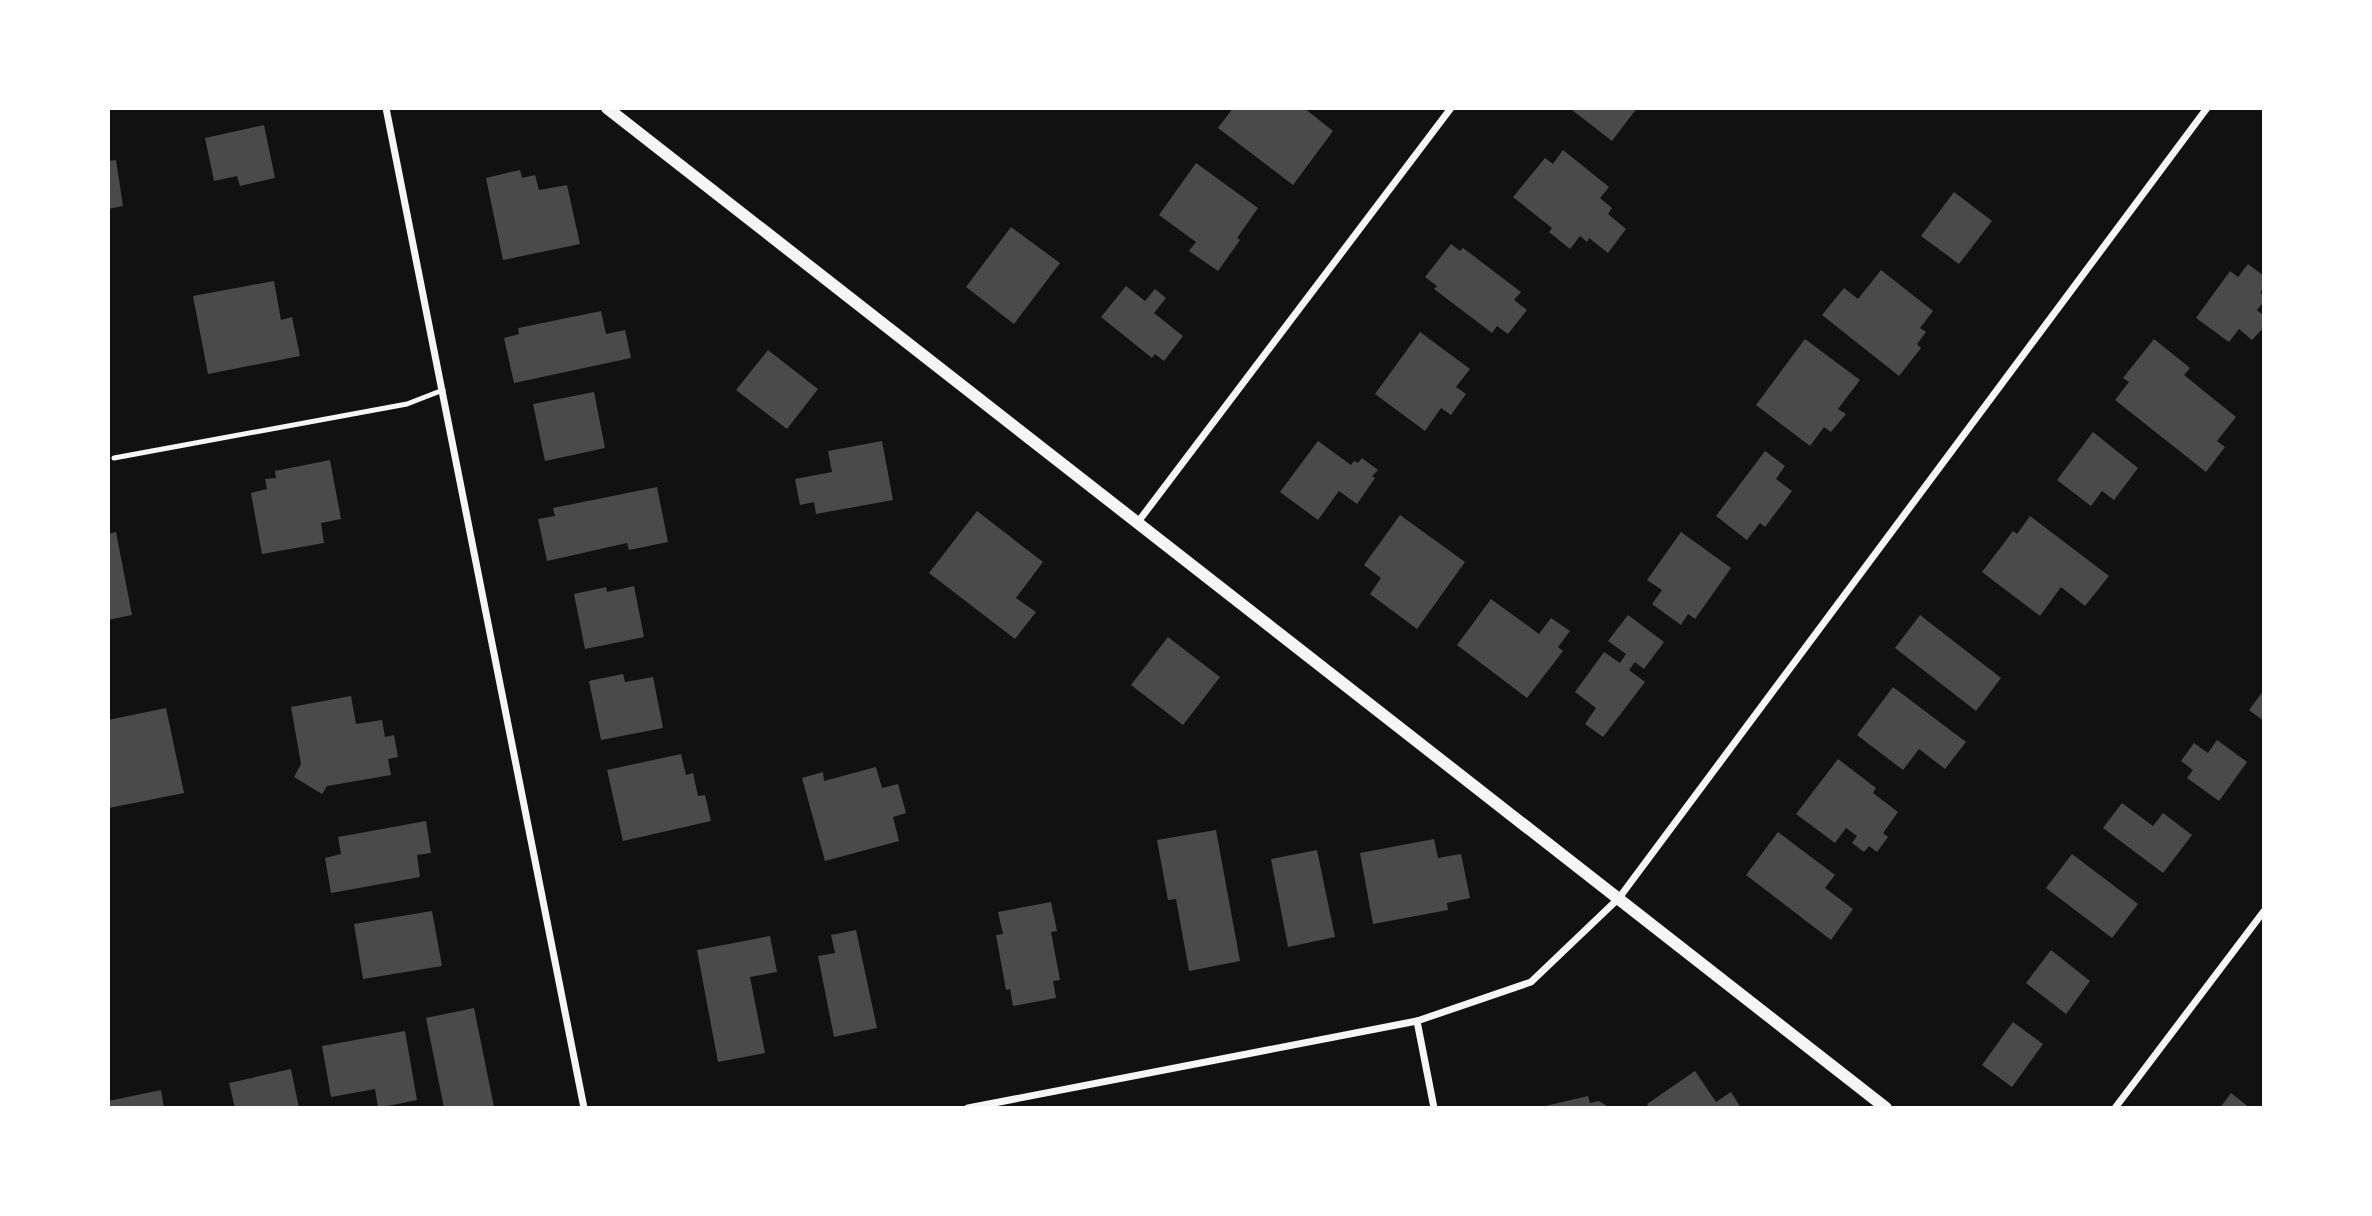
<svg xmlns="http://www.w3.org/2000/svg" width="2372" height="1216" font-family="Commissioner,sans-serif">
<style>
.building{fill:#4a4a4a}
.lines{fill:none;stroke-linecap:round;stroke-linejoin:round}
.service{stroke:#f5f5f5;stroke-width:5}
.minor{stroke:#f5f5f5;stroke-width:7}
.tertiary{stroke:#f5f5f5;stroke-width:12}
</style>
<rect width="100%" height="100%" fill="#111"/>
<!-- building -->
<g class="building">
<path d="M1233 108H1304L1333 131 1293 185 1218 128Z"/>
<path d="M1574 108H1637L1612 141 1572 110Z"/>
<path d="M264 125 275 178 240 186 237 176 214 181 205 138Z"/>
<path d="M1563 150 1609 187 1600 198 1612 208 1608 214 1626 229 1608 253 1589 238 1587 242 1580 236 1570 249 1549 232 1552 228 1513 197 1545 158 1553 164Z"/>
<path d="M116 160 123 206 108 209V161Z"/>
<path d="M1196 163 1258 208 1237 238 1240 240 1218 271 1189 251 1196 242 1159 215Z"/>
<path d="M520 170 522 178 535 175 539 190 567 185 580 244 503 260 486 178Z"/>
<path d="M1954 192 1992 221 1959 264 1921 236Z"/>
<path d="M1011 227 1060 263 1014 324 966 287Z"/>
<path d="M1451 244 1460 251 1463 248 1521 292 1514 300 1527 310 1508 334 1497 326 1492 333 1434 289 1437 286 1425 277Z"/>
<path d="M2248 264 2264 276V288L2260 293 2264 295V301L2257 310 2264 316V327L2252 340 2239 329 2229 342 2196 318 2230 271 2238 277Z"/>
<path d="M1881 270 1933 311 1920 328 1926 332 1917 344 1921 348 1899 376 1822 315 1844 288 1858 299Z"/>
<path d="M274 281 281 320 292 317 300 356 208 374 193 296Z"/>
<path d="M1126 286 1145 301 1155 289 1166 298 1154 313 1183 336 1164 361 1155 354 1152 358 1101 317Z"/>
<path d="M601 311 606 334 625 330 631 358 514 383 504 338 519 334 518 328Z"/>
<path d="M1420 332 1470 369 1456 387 1466 394 1451 415 1441 408 1425 431 1375 394Z"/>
<path d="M1805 339 1860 380 1838 409 1846 414 1831 432 1824 427 1810 446 1756 405Z"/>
<path d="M2154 339 2190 368 2184 375 2236 417 2217 441 2225 447 2206 472 2115 400 2129 382 2123 378Z"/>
<path d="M768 350 818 389 787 429 736 390Z"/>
<path d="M594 392 605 448 545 461 533 404Z"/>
<path d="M2093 432 2138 468 2114 500 2102 491 2091 506 2057 480Z"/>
<path d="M882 441 893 500 816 514 814 502 800 505 795 479 832 472 828 451Z"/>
<path d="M1318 441 1351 465 1354 461 1358 463 1362 458 1378 470 1372 476 1375 478 1357 504 1339 491 1318 520 1280 492Z"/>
<path d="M1765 451 1785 466 1776 479 1792 491 1765 527 1760 523 1747 540 1716 516Z"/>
<path d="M330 460 341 519 321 523 324 543 262 554 251 493 267 489 265 479 276 478 275 471Z"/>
<path d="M657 487 668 542 629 550 627 543 547 561 538 519 555 516 553 508Z"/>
<path d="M977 511 1043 562 1016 598 1036 612 1015 639 929 573Z"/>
<path d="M1400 515 1465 562 1417 629 1370 594 1381 578 1364 565Z"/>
<path d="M2030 516 2109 576 2085 606 2061 587 2040 616 1982 572 2013 531 2017 534Z"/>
<path d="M116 532 132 615 108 620V534Z"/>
<path d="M1681 532 1731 568 1695 619 1688 614 1681 625 1652 604 1662 590 1647 580Z"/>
<path d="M634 586 644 637 585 649 574 594 606 587 607 592Z"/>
<path d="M1491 599 1539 634 1551 618 1570 631 1558 647 1563 651 1527 698 1457 645Z"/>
<path d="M1628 615 1664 642 1644 669 1635 662 1629 670 1645 682 1603 737 1585 724 1596 708 1575 692 1604 652 1620 663 1626 654 1608 641Z"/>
<path d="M1920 615 2001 678 1976 711 1895 648Z"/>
<path d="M1168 637 1220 677 1183 725 1131 685Z"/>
<path d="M623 674 625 682 653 677 663 728 601 740 589 681Z"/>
<path d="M1893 687 1966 742 1945 769 1919 749 1903 770 1857 735Z"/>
<path d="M2264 690V721L2249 710Z"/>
<path d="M351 696 356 724 382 720 385 737 394 735 398 757 388 759 391 775 327 786 322 794 294 777 301 764 291 707Z"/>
<path d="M166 708 184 793 109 808 108 720Z"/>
<path d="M2217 740 2247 762 2219 801 2187 778 2193 770 2181 761 2194 743 2208 753Z"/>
<path d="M681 754 686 775 693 773 698 796 705 795 711 821 623 841 607 770Z"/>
<path d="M1838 759 1876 788 1873 793 1898 812 1883 833 1888 837 1877 852 1869 846 1864 852 1852 843 1857 836 1846 828 1835 843 1796 814Z"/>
<path d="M876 767 882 788 898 784 906 813 893 817 899 841 825 861 802 778 823 772 824 781Z"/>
<path d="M2122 803 2153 826 2163 813 2192 835 2163 873 2103 828Z"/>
<path d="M426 821 431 853 417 855 420 877 331 893 325 858 341 854 338 837Z"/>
<path d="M1216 830 1240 961 1189 971 1176 899 1168 900 1157 840Z"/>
<path d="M1778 832 1835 875 1825 888 1853 909 1831 940 1746 875Z"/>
<path d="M1434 839 1438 858 1461 854 1470 898 1447 903 1448 910 1373 924 1360 853Z"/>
<path d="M1317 850 1335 937 1288 947 1271 859Z"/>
<path d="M2072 854 2138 904 2112 938 2046 888Z"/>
<path d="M1051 902 1057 931 1051 932 1060 980 1053 981 1056 998 1013 1006 1010 989 1006 990 996 935 1003 934 998 912Z"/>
<path d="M432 911 442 966 363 979 354 924Z"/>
<path d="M856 930 877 1028 834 1037 818 956 835 953 831 935Z"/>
<path d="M770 936 777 972 750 977 765 1053 718 1062 697 950Z"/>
<path d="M2051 950 2090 981 2066 1014 2026 983Z"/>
<path d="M474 1008 494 1107 444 1108 426 1018Z"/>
<path d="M2013 1022 2043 1044 2012 1087 1982 1065Z"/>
<path d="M405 1031 417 1100 378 1108 375 1089 331 1097 322 1046Z"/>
<path d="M291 1069 299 1108H235L229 1083Z"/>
<path d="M1695 1071 1716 1102 1731 1092 1741 1108H1650L1647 1104Z"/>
<path d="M161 1090 164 1108H108V1101Z"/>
<path d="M2231 1093 2250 1108H2220Z"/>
<path d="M1588 1096 1590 1103 1599 1101 1610 1108H1537Z"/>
</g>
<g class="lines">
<!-- service -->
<path class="service" d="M114 458 407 404 443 390"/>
<!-- minor -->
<g class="minor">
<path d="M386 108 584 1108"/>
<path d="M1138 522 1451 108"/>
<path d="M1417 1021 1434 1108"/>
<path d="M968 1108 1417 1021 1531 982 1619 898 2207 108"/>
<path d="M2115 1108 2264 911"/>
</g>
<!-- tertiary -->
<path class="tertiary" d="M607 108 1886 1108"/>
</g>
<!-- border -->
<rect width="2372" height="1216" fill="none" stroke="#ffffff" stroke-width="220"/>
</svg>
